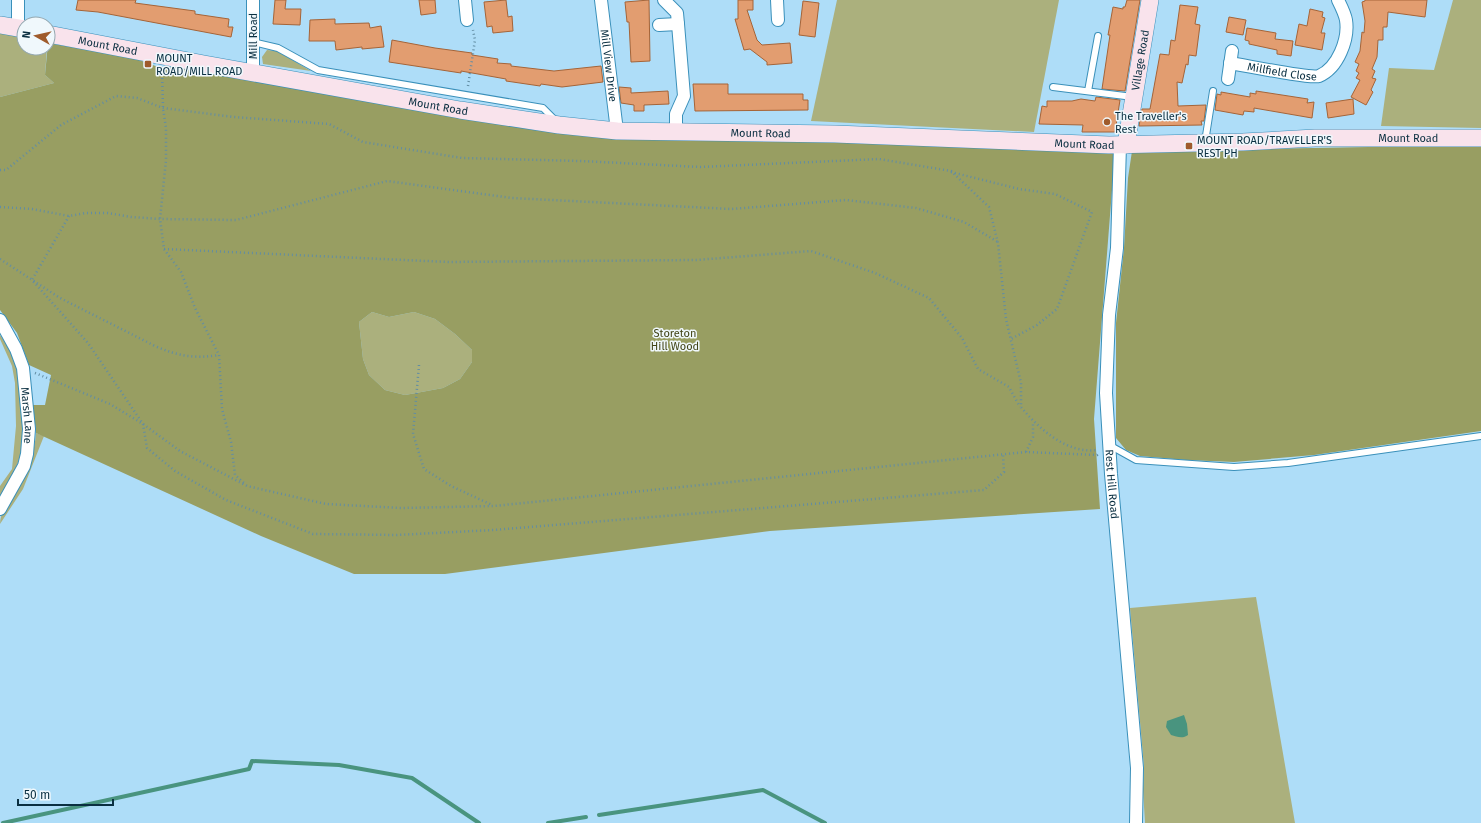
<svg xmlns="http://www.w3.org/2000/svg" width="1481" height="823" font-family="'Fira Sans',sans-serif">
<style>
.green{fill:#abb07d}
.forest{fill:#989e62;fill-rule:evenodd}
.water{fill:#49947f}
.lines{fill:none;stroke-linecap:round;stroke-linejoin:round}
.stream{stroke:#49947f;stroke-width:4}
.building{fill:#e29d70;stroke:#a56438}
.service-casing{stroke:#3a90ba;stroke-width:8}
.minor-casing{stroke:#3a90ba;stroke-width:14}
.secondary-casing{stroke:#3a90ba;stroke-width:18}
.path{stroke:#628da3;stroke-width:2.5;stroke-dasharray:1 3;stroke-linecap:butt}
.service{stroke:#fff;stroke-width:6}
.minor{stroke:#fff;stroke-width:12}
.secondary{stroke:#f9e3ec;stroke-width:17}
.poi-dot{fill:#9f5b2c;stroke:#f0f8fc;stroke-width:1.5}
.labels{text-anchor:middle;stroke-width:3;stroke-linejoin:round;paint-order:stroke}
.street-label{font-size:11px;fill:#0a2f41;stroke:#f0f8fc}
.poi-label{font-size:11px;fill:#0a2f41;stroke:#f0f8fc;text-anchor:start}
.park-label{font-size:11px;fill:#424517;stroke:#f0f8fc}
</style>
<rect width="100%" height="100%" fill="#aeddf8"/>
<!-- green -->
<g class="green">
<path d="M837 0H1059L1034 132 811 121Z"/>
<path d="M1453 0H1481V128L1381 126 1389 68 1434 70Z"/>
<path d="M0 33 24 38V48H47L45 75 54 83 0 97Z"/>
<path d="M267 50 277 51 311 71 263 64 262 57Z"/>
<path d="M372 312 389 317 414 312 435 319 455 334 472 350V362L460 379 443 388 405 395 385 390 369 375 363 359 359 322Z"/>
<path d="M0 335C23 364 30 424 19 459 15 473 6 486 0 498V486L12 469 16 426 15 383 12 366 0 339Z"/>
<path d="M36 433 44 436 23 489 0 524C0 510 12 498 19 486 28 470 35 451 36 433Z"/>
<path d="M1256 597 1295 823H1145L1143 790 1144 767 1130 608Z"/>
</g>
<!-- forest -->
<g class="forest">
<path d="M48 43 118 55 139 60 161 68 178 67 591 136 721 137 1115 152 1094 419 1100 509 770 531 445 574H354L261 536 36 433 33 405H45L51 375 29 365 17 333 0 310V97L54 83 45 75ZM372 312 389 317 414 312 435 319 455 334 472 350V362L460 379 443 388 405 395 385 390 369 375 363 359 359 322Z"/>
<path d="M1481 145V431L1314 455 1234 462 1186 460 1140 456 1126 450 1116 438V323L1124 248 1128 178 1132 151Z"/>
</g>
<!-- water -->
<path class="water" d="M1184 715 1187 724 1188 735C1183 739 1177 737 1171 735L1166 727 1167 721Z"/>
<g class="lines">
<!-- stream -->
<g class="stream">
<path d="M599 815 763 790 825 823"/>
<path d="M3 823 249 769 252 761 339 765 412 778 479 823"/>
<path d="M548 823 586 817"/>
</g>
</g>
<!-- building -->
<g class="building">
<path d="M78 0H136L135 3 195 11V14L229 19 228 27H233L231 37 98 12 76 10Z"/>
<path d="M275 0H286L285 9H301L300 25 273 24Z"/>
<path d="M419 0H435L436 13 421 15Z"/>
<path d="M506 0 508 17 512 16 513 31 493 33 492 26 487 27 484 2Z"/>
<path d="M649 0 650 61 631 62 629 22H627L625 2Z"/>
<path d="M738 0H753V10H747L757 40 762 45 790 43 792 63 767 65V62L750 49 744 50 735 19H738Z"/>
<path d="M1127 0H1140L1125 91 1102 89 1110 35H1108L1113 7 1123 9V7H1125Z"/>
<path d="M1365 0H1427L1425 17 1388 12 1387 27H1383V40H1378L1377 57 1372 69 1375 71 1372 78 1376 79 1371 90 1373 92 1366 105 1351 97 1360 80 1356 78 1359 73 1356 71 1359 64 1355 62 1360 51 1362 32 1364 33 1365 21 1362 2 1365 1Z"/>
<path d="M803 1 819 3 815 37 799 35Z"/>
<path d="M1180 5 1198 7 1195 24 1200 25 1196 56 1189 55 1188 65 1186 64 1182 83 1177 82 1178 106 1206 105 1204 121H1201L1202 125 1139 126 1142 109H1150L1160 54 1169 55 1171 40 1175 41Z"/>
<path d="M1310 9 1323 12 1322 17 1325 18 1321 33H1325L1322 50 1295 45 1299 24 1307 26Z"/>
<path d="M1229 17 1246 20 1243 35 1226 32Z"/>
<path d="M335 19V24L369 23 370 28 381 26 384 47 362 49V47L336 50 335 41H309L310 20Z"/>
<path d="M1247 28 1276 33 1275 39 1293 41 1291 56 1277 54V50L1249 44V41L1245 40Z"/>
<path d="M392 40 435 48 472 53V55L498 59 497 63 511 64V66L554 71 601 66 603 82 562 87 541 84 540 86 506 81V79L461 71V73L389 62Z"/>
<path d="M693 84H728V94H803V100H808V110L695 111Z"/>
<path d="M619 87 631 88V93L668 91 669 104 644 105V111H634V105L621 103Z"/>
<path d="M1256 91 1308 99 1307 103 1314 102 1312 118 1254 108V112L1244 111 1243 115 1215 110 1217 94 1221 95V92L1250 97V93L1256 94Z"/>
<path d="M1096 97 1120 100 1115 132H1082L1083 125 1039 124 1042 106 1047 107V101H1072L1081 99 1095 101Z"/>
<path d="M1353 99 1354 114 1328 118 1326 103Z"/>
</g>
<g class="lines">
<!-- service casing -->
<g class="service-casing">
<g id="service">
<path d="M253 42 278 48 318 70 543 108 555 120"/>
<path d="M1053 87 1133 97"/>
<path d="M1088 91 1098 36"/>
<path d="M1205 142 1213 91"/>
<path d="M1109 445 1136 460 1234 467 1288 463 1481 436"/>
</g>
</g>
<!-- minor casing -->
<g class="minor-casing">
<g id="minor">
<path d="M18 0V28"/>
<path d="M253 0V73"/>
<path d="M465 0 467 20"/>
<path id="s1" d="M601 0 617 131"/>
<path d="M664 0 677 13 678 24 684 96 676 114V133"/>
<path d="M777 0 778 20"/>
<path d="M659 25 678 24"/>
<path id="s2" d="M1230 63C1244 65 1310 79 1319 76 1338 68 1349 39 1346 20 1345 14 1341 6 1338 0"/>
<path d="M1228 79 1232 51"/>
<path id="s3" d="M1120 145 1117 248 1109 315 1106 393 1111 474 1137 768 1136 823"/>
<path id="s4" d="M0 320 16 349 23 368 29 429 27 454 24 466 0 509"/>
</g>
</g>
<!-- secondary casing -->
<g class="secondary-casing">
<g id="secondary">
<path d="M0 25 24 29"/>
<path id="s5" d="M48 34 204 64 460 110 559 125 617 131 835 134 1109 145 1243 142 1315 138H1481"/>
<path id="s6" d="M1126 145 1150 0"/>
</g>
</g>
<!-- path -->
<g class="path">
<path d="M162 70 163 108 166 128V160L160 219 164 249 181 272 195 308 219 355 222 409 231 442 235 475 244 483"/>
<path d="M468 86 475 40 473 30"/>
<path d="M0 170H6L61 125 116 96 137 98 163 108 234 117 329 124 363 142 462 158 581 161 700 167 879 159 951 171 989 207 998 243 1006 319 1021 383V407C1039 429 1067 454 1097 450"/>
<path d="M951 172 1019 189 1055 194 1092 212 1057 309 1037 325 1011 339"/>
<path d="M0 207 32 209 69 216 86 213H108L131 217 160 219 236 220 387 181 512 198 731 209 846 200 916 208 964 222 998 242"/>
<path d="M69 216 32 280 88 343 143 424 147 448 175 471 226 500 313 534 397 535 493 530 984 490 1004 472 1003 455"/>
<path d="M164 249 448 262 696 260 811 251 875 273 929 298 962 338 978 369 1009 387 1020 407"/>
<path d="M0 259 60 298 155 346C178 356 194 359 219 355"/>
<path d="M419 365 413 434 424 469 451 486 492 505"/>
<path d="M35 373 110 404 143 424 180 451 247 486 326 504 401 508 494 506 1026 452 1097 455 1099 453"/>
<path d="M1026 452 1033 437V422"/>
</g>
<!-- service -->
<use href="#service" class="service"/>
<!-- minor -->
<use href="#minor" class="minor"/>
<!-- secondary -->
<use href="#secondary" class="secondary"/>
</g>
<!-- markers -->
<g class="poi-dot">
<rect x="144" y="60" width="8" height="8" rx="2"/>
<circle cx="1107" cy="122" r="4"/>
<rect x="1185" y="142" width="8" height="8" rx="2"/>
</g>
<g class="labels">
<!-- street labels -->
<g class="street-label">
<text transform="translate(253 36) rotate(-90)" y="4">Mill Road</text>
<text dy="4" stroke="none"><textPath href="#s5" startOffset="61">Mount Road</textPath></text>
<text dy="4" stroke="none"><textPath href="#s6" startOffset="86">Village Road</textPath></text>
<text dy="4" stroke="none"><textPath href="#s1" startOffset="66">Mill View Drive</textPath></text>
<text dy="4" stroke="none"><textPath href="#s2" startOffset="53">Millfield Close</textPath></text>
<text dy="4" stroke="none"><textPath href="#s5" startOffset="397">Mount Road</textPath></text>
<text dy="4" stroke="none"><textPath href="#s5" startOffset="721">Mount Road</textPath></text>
<text dy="4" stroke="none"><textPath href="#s5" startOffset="1369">Mount Road</textPath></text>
<text dy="4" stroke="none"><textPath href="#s5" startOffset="1045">Mount Road</textPath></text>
<text dy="4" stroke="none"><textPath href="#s4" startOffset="101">Marsh Lane</textPath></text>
<text dy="4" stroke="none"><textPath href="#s3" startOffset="340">Rest Hill Road</textPath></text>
</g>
<!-- poi labels -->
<g class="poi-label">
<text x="156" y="62">MOUNT<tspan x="156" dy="13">ROAD/MILL ROAD</tspan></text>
<text x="1115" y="120">The Traveller's<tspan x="1115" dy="13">Rest</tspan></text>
<text x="1197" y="144">MOUNT ROAD/TRAVELLER'S<tspan x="1197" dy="13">REST PH</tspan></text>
</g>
<!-- park labels -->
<g class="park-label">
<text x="675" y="337">Storeton<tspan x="675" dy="13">Hill Wood</tspan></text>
</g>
</g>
<!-- north arrow -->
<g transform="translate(36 36) rotate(278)"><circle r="19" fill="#f0f8fc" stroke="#94a8b1"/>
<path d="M0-3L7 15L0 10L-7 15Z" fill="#9f5b2c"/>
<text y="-6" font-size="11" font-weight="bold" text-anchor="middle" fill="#0a2f41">N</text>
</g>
<!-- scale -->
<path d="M18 799v6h95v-6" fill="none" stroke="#0a2f41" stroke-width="2"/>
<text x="24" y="799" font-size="12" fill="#0a2f41" stroke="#f0f8fc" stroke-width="3" paint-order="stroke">50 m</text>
</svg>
